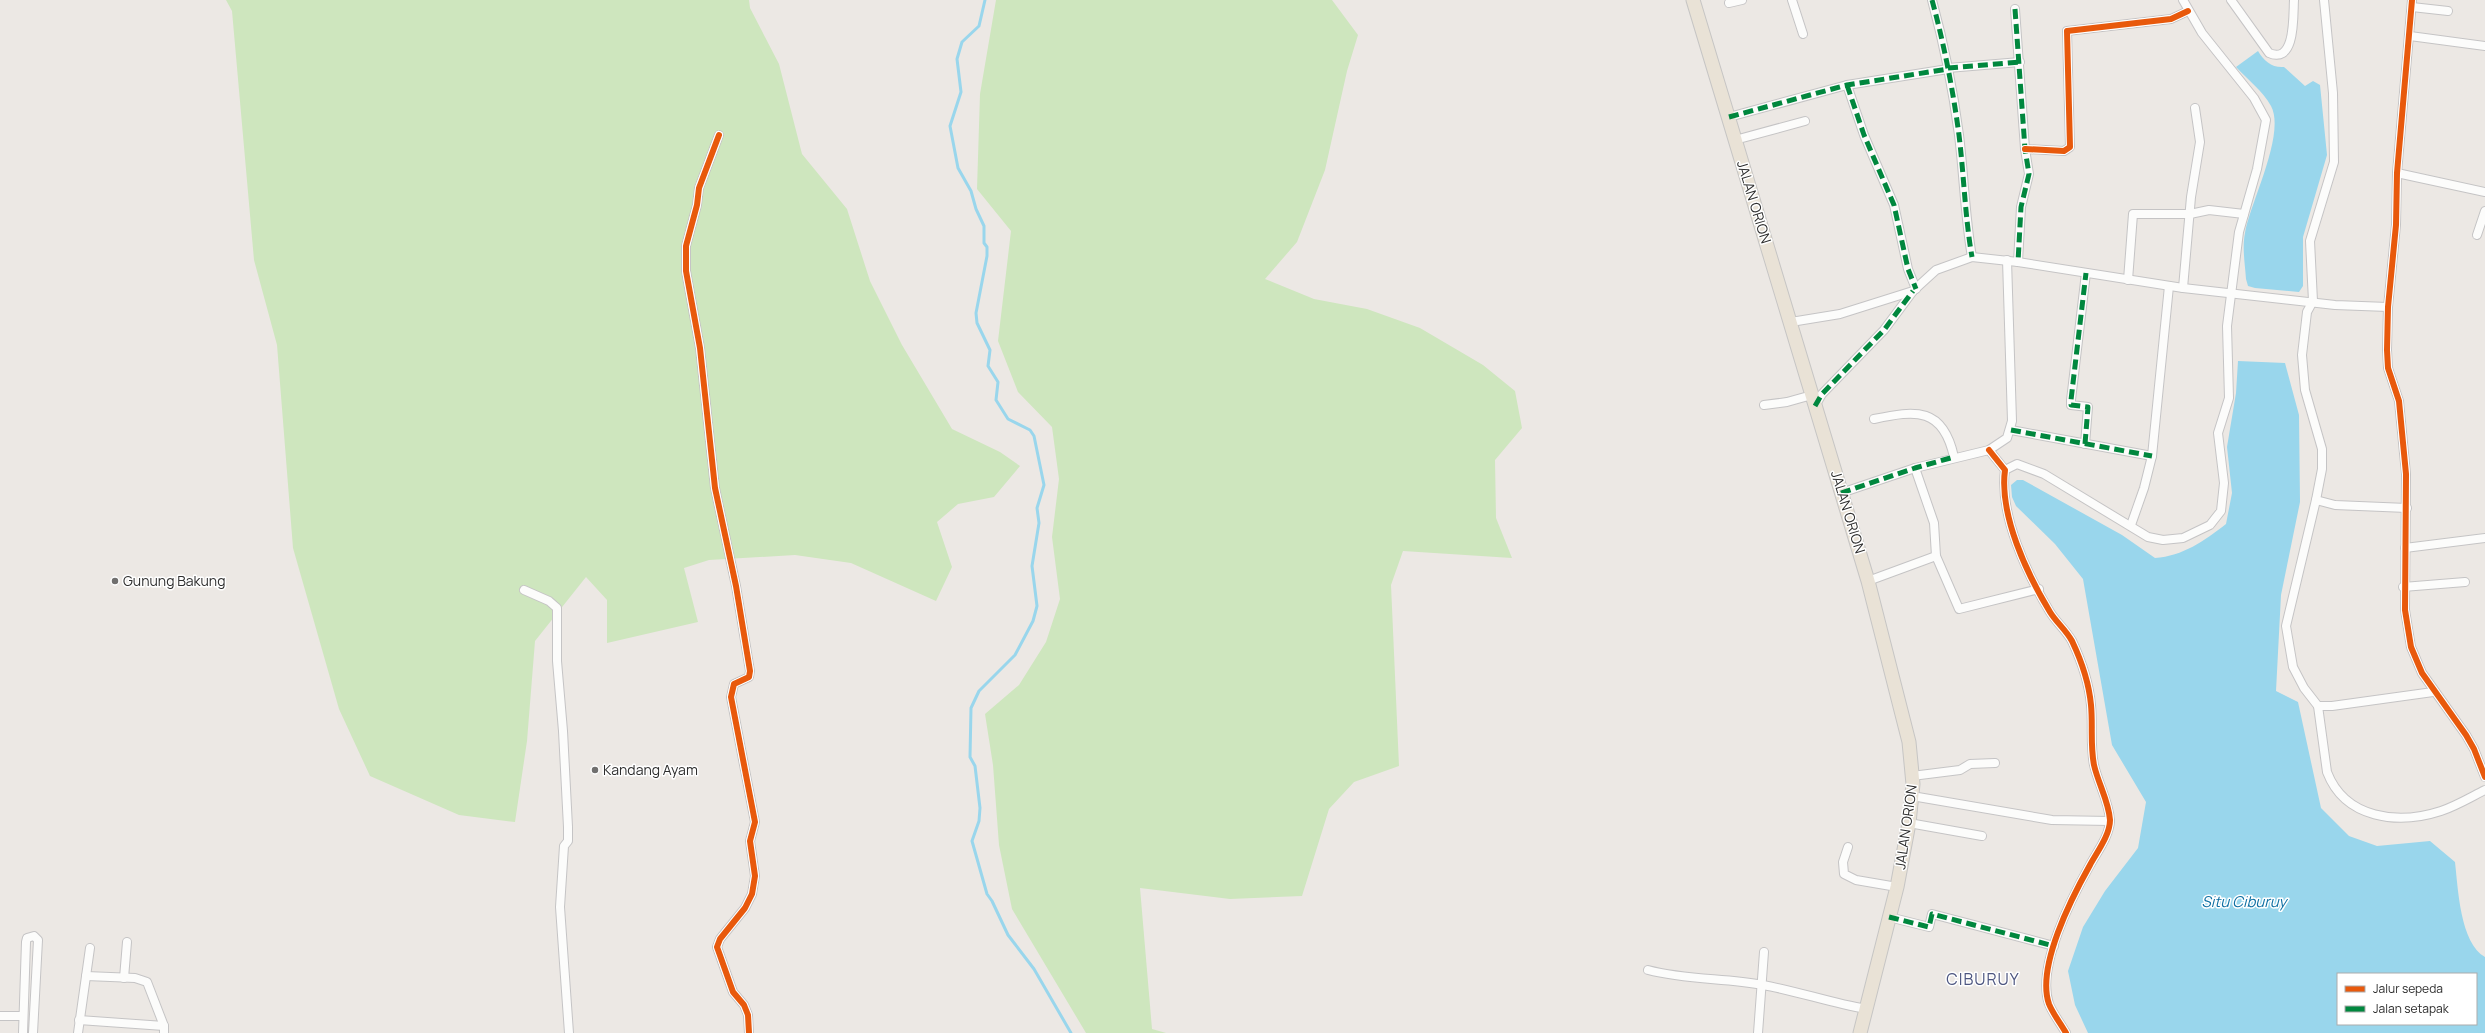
<svg xmlns="http://www.w3.org/2000/svg" width="2485" height="1033" font-family="Manrope,sans-serif">
<style>
.green{fill:#cee6be}
.water{fill:#99d6ec;fill-rule:evenodd}
.lines{fill:none;stroke-linecap:round;stroke-linejoin:round}
.stream{stroke:#99d6ec;stroke-width:3}
.minor-casing{stroke:#c5c4c5;stroke-width:10}
.trunk-casing{stroke:#c6c5c4;stroke-width:15}
.minor{stroke:#fcfcfb;stroke-width:8}
.trunk{stroke:#e9e2d6;stroke-width:13}
.quiet{stroke:#00873e;stroke-width:5;stroke-dasharray:10 5;stroke-linecap:butt}
.cycleway-casing{stroke:#fff;stroke-width:8}
.cycleway{stroke:#e8590c;stroke-width:6}
.poi-dot{fill:#706f6e;stroke:#fff;stroke-width:1.5}
.labels{text-anchor:middle;stroke-width:3;stroke-linejoin:round;paint-order:stroke}
.street-label{font-size:14px;fill:#2e2e2e;stroke:#fff}
.poi-label{font-size:14px;fill:#2e2e2e;stroke:#fff;text-anchor:start}
.water-label{font-size:15px;font-style:italic;fill:#0d6fa3;stroke:#fff}
.quarter-label{font-size:16px;letter-spacing:1px;fill:#4d5680;stroke:#fff}
</style>
<rect width="100%" height="100%" fill="#ece8e4"/>
<!-- green -->
<g class="green">
<path d="M226 0H749L750 8 779 64 802 154 847 209 870 281 902 345 952 429 1000 452 1020 466 994 497 958 504 937 522 952 567 936 601 851 563 795 555 709 560 684 568 698 622 607 643V600L586 577 535 641 527 741 515 822 459 815 370 776 339 709 293 548 277 345 254 260 232 11Z"/>
<path d="M996 0H1332L1358 35 1347 71 1325 170 1297 242 1265 279 1314 299 1367 309 1420 328 1483 365 1515 391 1522 428 1495 460 1496 518 1512 558 1403 551 1391 585 1399 766 1354 782 1329 809 1302 896 1230 899 1140 888 1152 1029 1166 1033H1086L1012 909 999 845 993 765 985 714 1019 685 1046 642 1060 599 1052 537 1059 479 1052 427 1018 392 998 341 1011 231 977 189 980 94Z"/>
</g>
<!-- water -->
<g class="water">
<path d="M2258 51C2264 61 2272 68 2284 67L2305 86 2313 81 2320 85 2327 155 2303 237V286L2299 292 2255 288 2248 286 2246 279C2245 264 2242 248 2245 233 2250 203 2286 134 2271 106 2263 91 2247 79 2236 67Z"/>
<path d="M2238 361 2285 363 2299 415 2300 502 2281 595 2276 691 2298 702 2321 808 2349 836 2377 846 2430 841 2455 862C2458 888 2460 943 2485 957V1033H2088L2075 1005 2068 971 2083 927 2105 891 2138 848 2146 802 2112 745 2083 579 2055 544 2016 506 2012 497 2011 485 2017 480H2023L2122 535 2155 558C2183 556 2204 541 2226 524L2232 493 2227 447 2236 393ZM2338 974H2476V1024H2338Z"/>
</g>
<g class="lines">
<!-- stream -->
<path class="stream" d="M985 0 979 26 962 42 957 59 961 92 950 126 958 168 971 191 976 209 984 226V243L987 247V256L976 313 977 323 990 350 988 366 998 382 996 400 1008 419 1030 430 1034 436 1044 485 1037 508 1039 523 1032 566 1037 606 1033 621 1015 655 979 691 971 708 970 757 975 766 980 808 979 821 972 841 987 894 992 901 1008 935 1034 969 1071 1033"/>
<!-- minor casing -->
<g class="minor-casing">
<g id="minor">
<path d="M1792 0 1803 34"/>
<path d="M1932 0C1944 44 1953 90 1959 135 1964 176 1965 217 1972 257"/>
<path d="M2231 0 2269 53C2296 65 2293 15 2294 0"/>
<path d="M2324 0 2333 93 2334 162 2310 241 2313 301 2307 312 2302 355 2305 390 2322 449V469L2316 500 2335 505 2407 508"/>
<path d="M2412 0 2397 173 2396 225 2388 307 2387 350 2388 368 2399 401 2406 474 2405 610 2411 647 2422 673 2466 735 2474 749 2485 777"/>
<path d="M1729 3 1742 0"/>
<path d="M2412 7 2448 11"/>
<path d="M2015 9 2025 149 2029 174 2021 207 2018 262"/>
<path d="M2410 36 2485 46"/>
<path d="M1948 68 2020 62"/>
<path d="M1847 85 1864 135 1894 205 1908 269 1916 289"/>
<path d="M1729 117 1847 85 1948 69"/>
<path d="M719 135 699 188 697 205 686 246V271L700 348 715 488 736 586 750 671 749 677 734 684 731 697 755 822 750 841 755 876 752 894 745 908 720 939 717 947 733 992 744 1005 748 1015 749 1033"/>
<path d="M1735 140 1805 121"/>
<path d="M2025 149 2064 151 2070 147 2067 31 2171 19 2188 11"/>
<path d="M2397 173 2485 192"/>
<path d="M2477 235 2485 211"/>
<path d="M2128 280 2133 214H2190L2209 210 2244 214"/>
<path d="M2183 288 2191 197 2200 142 2195 108"/>
<path d="M1791 322 1840 314 1913 291 1936 270 1972 257 2018 262 2183 288 2335 305 2388 307"/>
<path d="M1764 405 1787 402 1812 395"/>
<path d="M1815 406 1822 394 1884 330 1913 291"/>
<path d="M1874 419C1916 410 1943 407 1954 457"/>
<path d="M2011 430 2152 456"/>
<path d="M2085 444 2088 407 2071 405V400L2086 273"/>
<path d="M1989 450 2005 470C1999 515 2027 574 2050 612 2056 622 2066 630 2072 641 2081 660 2089 683 2091 705 2093 725 2090 745 2094 765 2098 783 2109 802 2110 820 2110 835 2097 852 2090 865 2072 897 2036 967 2049 1004 2053 1014 2061 1024 2066 1033"/>
<path d="M1915 468 1934 523 1936 556 1959 609 2039 589"/>
<path d="M2005 470 2017 464 2044 474 2148 537 2163 540 2183 538 2210 525 2221 511 2224 483 2218 433 2229 398 2227 326 2239 232 2257 169 2266 120 2254 98 2202 33 2183 0"/>
<path d="M1841 493 1915 468 1989 450 2007 438 2012 421 2007 260"/>
<path d="M2316 500 2286 626 2293 667 2304 688 2318 706H2332L2433 692"/>
<path d="M2131 525 2144 488 2152 456 2169 286"/>
<path d="M2405 548 2485 538"/>
<path d="M1868 581 1936 556"/>
<path d="M2403 587 2465 582"/>
<path d="M524 590 549 601 557 608V661L563 731 568 827V841L564 846 560 907 569 1033"/>
<path d="M2318 706 2327 772C2345 819 2398 825 2441 811 2456 806 2471 797 2485 790"/>
<path d="M1912 776 1960 770 1970 764 1995 763"/>
<path d="M1912 796 2052 820 2110 821"/>
<path d="M1909 823 1982 836"/>
<path d="M1848 847 1843 862 1844 874 1856 880 1897 887"/>
<path d="M1889 917 1929 927 1932 914 2054 946"/>
<path d="M1648 970C1686 980 1724 978 1763 985 1797 991 1831 1003 1866 1009"/>
<path d="M86 976 135 978 147 982 164 1026V1033"/>
<path d="M124 978 127 942"/>
<path d="M0 1016H23"/>
<path d="M79 1020 164 1026"/>
<path d="M23 1033 26 942 27 938 34 936 38 940 33 1033"/>
<path d="M78 1033 90 948"/>
<path d="M1758 1033 1764 952"/>
</g>
</g>
<!-- trunk casing -->
<g class="trunk-casing">
<path id="trunk" d="M1693 0 1868 581 1909 742 1913 784 1909 823 1897 887 1860 1033"/>
</g>
<!-- minor -->
<use href="#minor" class="minor"/>
<!-- trunk -->
<use href="#trunk" class="trunk"/>
<!-- quiet -->
<g class="quiet">
<path d="M1932 0C1944 44 1953 90 1959 135 1964 176 1965 217 1972 257"/>
<path d="M2015 9 2025 149 2029 174 2021 207 2018 262"/>
<path d="M1948 68 2020 62"/>
<path d="M1847 85 1864 135 1894 205 1908 269 1916 289"/>
<path d="M1729 117 1847 85 1948 69"/>
<path d="M1815 406 1822 394 1884 330 1913 291"/>
<path d="M2011 430 2152 456"/>
<path d="M2085 444 2088 407 2071 405V400L2086 273"/>
<path d="M1841 493 1915 468 1954 457"/>
<path d="M1889 917 1929 927 1932 914 2054 946"/>
</g>
<!-- cycleway casing -->
<g class="cycleway-casing">
<g id="cycleway">
<path d="M2412 0 2397 173 2396 225 2388 307 2387 350 2388 368 2399 401 2406 474 2405 610 2411 647 2422 673 2466 735 2474 749 2485 777"/>
<path d="M719 135 699 188 697 205 686 246V271L700 348 715 488 736 586 750 671 749 677 734 684 731 697 755 822 750 841 755 876 752 894 745 908 720 939 717 947 733 992 744 1005 748 1015 749 1033"/>
<path d="M2025 149 2064 151 2070 147 2067 31 2171 19 2188 11"/>
<path d="M1989 450 2005 470C1999 515 2027 574 2050 612 2056 622 2066 630 2072 641 2081 660 2089 683 2091 705 2093 725 2090 745 2094 765 2098 783 2109 802 2110 820 2110 835 2097 852 2090 865 2072 897 2036 967 2049 1004 2053 1014 2061 1024 2066 1033"/>
</g>
</g>
<!-- cycleway -->
<use href="#cycleway" class="cycleway"/>
</g>
<!-- markers -->
<g class="poi-dot">
<circle cx="115" cy="581" r="4"/>
<circle cx="595" cy="770" r="4"/>
</g>
<g class="labels">
<!-- street labels -->
<g class="street-label">
<text transform="translate(1754 202) rotate(73)" y="5">JALAN ORION</text>
<text transform="translate(1848 512) rotate(73)" y="5">JALAN ORION</text>
<text transform="translate(1906 827) rotate(-82)" y="5">JALAN ORION</text>
</g>
<!-- poi labels -->
<g class="poi-label">
<text x="123" y="586">Gunung Bakung</text>
<text x="603" y="775">Kandang Ayam</text>
</g>
<!-- water labels -->
<g class="water-label">
<text x="2244" y="907">Situ Ciburuy</text>
</g>
<!-- quarter labels -->
<g class="quarter-label">
<text x="1983" y="985">CIBURUY</text>
</g>
</g>
<!-- legend -->
<rect x="2337" y="973" width="140" height="52" fill="#ffffff" stroke="#ababab"/>
<rect x="2345" y="986" width="20" height="6" fill="#e8590c" stroke="#ababab"/>
<text x="2373" y="993" font-size="12" fill="#2e2e2e">Jalur sepeda</text>
<rect x="2345" y="1006" width="20" height="6" fill="#00873e" stroke="#ababab"/>
<text x="2373" y="1013" font-size="12" fill="#2e2e2e">Jalan setapak</text>
</svg>
